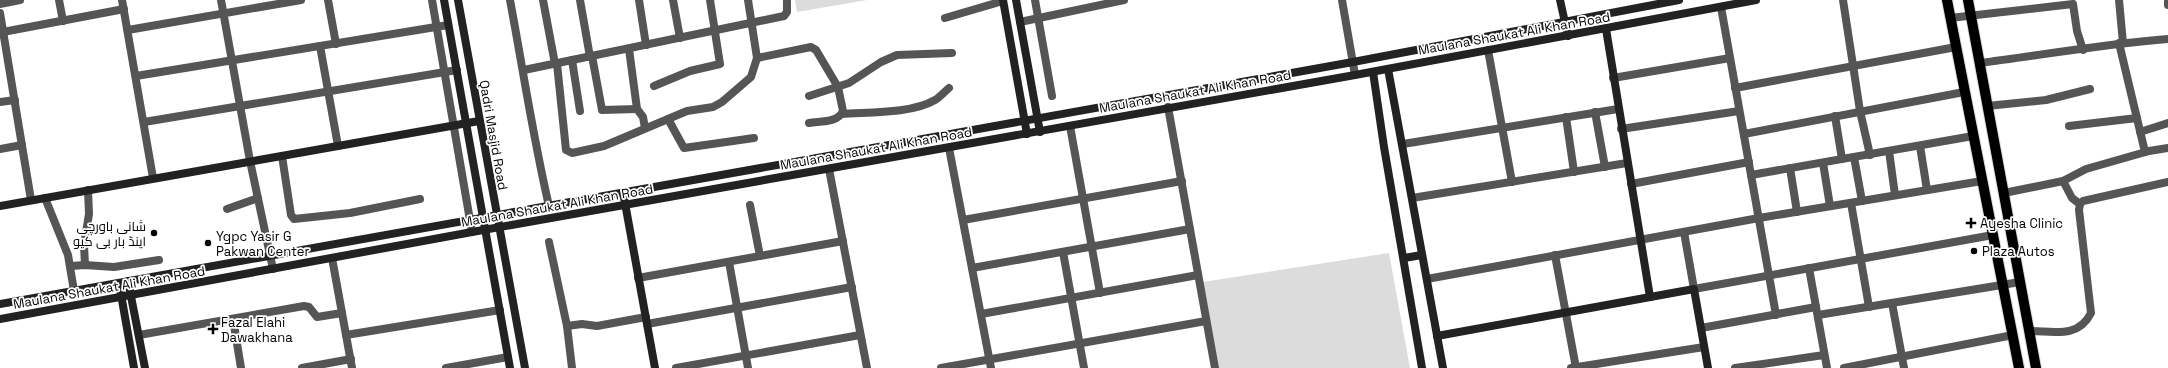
<svg xmlns="http://www.w3.org/2000/svg" width="2168" height="368" font-family="'Space Grotesk',Cairo,sans-serif">
<style>
.green{fill:#dcdcdc}
.lines{fill:none;stroke-linecap:round;stroke-linejoin:round}
.primary-casing{stroke:#dbdbdb;stroke-width:12}
.street{stroke:#555;stroke-width:8}
.secondary{stroke:#222;stroke-width:8}
.primary{stroke:#000;stroke-width:10}
.poi-dot{fill:#000;stroke:#fff;stroke-width:1.5}
.labels{text-anchor:middle;stroke-width:3.5;stroke-linejoin:round;paint-order:stroke}
.street-label{font-size:13px;fill:#000;stroke:#fff}
.poi-label{font-size:13px;fill:#000;stroke:#fff;text-anchor:start}
</style>
<rect width="100%" height="100%" fill="#fff"/>
<!-- green -->
<g class="green">
<path d="M795 0H867L797 12Z"/>
<path d="M1389 253 1410 368H1219L1203 282Z"/>
</g>
<g class="lines">
<!-- primary casing -->
<g class="primary-casing">
<g id="primary">
<path d="M1947 0 2019 368"/>
<path d="M1968 0 2036 368"/>
</g>
</g>
<!-- street -->
<g class="street">
<path d="M59 0 63 21"/>
<path d="M122 0 153 178"/>
<path d="M221 0 250 161 273 269"/>
<path d="M328 0 336 44"/>
<path d="M432 0 472 232"/>
<path d="M510 0C523 69 533 138 549 206"/>
<path d="M543 0 555 64"/>
<path d="M580 0 590 57"/>
<path d="M639 0 646 45"/>
<path d="M673 0 680 38"/>
<path d="M1035 0 1052 96"/>
<path d="M1342 0 1355 75"/>
<path d="M1843 0 1860 111 1870 155"/>
<path d="M2119 0 2123 43"/>
<path d="M2168 0V5"/>
<path d="M0 4 20 0"/>
<path d="M1721 7 1776 315"/>
<path d="M0 13 31 200"/>
<path d="M945 18 1003 1"/>
<path d="M1950 18 2073 4 2077 31 2083 50"/>
<path d="M1020 22 1124 0"/>
<path d="M128 30 301 0"/>
<path d="M3 32 124 9"/>
<path d="M2119 43 2145 152"/>
<path d="M320 46 338 146"/>
<path d="M629 49 637 109 643 117 645 128"/>
<path d="M1488 50 1512 182"/>
<path d="M592 56 602 110 637 109"/>
<path d="M757 58 811 47 816 50 838 87 843 111C838 123 820 121 809 123"/>
<path d="M572 60 580 111"/>
<path d="M1980 63C2042 55 2105 44 2168 39"/>
<path d="M557 64 566 150 572 153 604 146 687 111 713 107 722 102 751 77 757 58 748 0"/>
<path d="M524 70 784 16 787 12V0"/>
<path d="M136 76 448 25"/>
<path d="M1613 78 1730 58"/>
<path d="M654 86 690 71 720 64 710 0"/>
<path d="M1735 88 1956 47"/>
<path d="M809 96 849 83 881 62 897 55 952 53"/>
<path d="M0 102 15 100"/>
<path d="M1987 106 2046 100 2090 89"/>
<path d="M1168 107 1215 368"/>
<path d="M1595 112 1605 167"/>
<path d="M842 114C868 112 911 114 935 100 940 97 944 92 949 88"/>
<path d="M1835 116 1842 159"/>
<path d="M1566 117 1574 172"/>
<path d="M668 119 684 148 754 138"/>
<path d="M144 122 457 70"/>
<path d="M1070 126 1100 293"/>
<path d="M2069 126 2137 118"/>
<path d="M1621 129 1739 111"/>
<path d="M2140 132 2168 123"/>
<path d="M1744 134 1964 92"/>
<path d="M1403 144 1618 109"/>
<path d="M1920 146 1927 190"/>
<path d="M949 148 991 368"/>
<path d="M0 149 22 145"/>
<path d="M1889 151 1895 195"/>
<path d="M282 156 291 215 294 219 350 213 420 199"/>
<path d="M1854 157 1862 201"/>
<path d="M1823 163 1830 206"/>
<path d="M1790 168 1797 212"/>
<path d="M829 169 867 368"/>
<path d="M1751 175 1973 136"/>
<path d="M2063 181 2072 198 2080 204"/>
<path d="M1631 184 1749 162"/>
<path d="M2004 193 2063 181 2086 169 2149 151 2168 148"/>
<path d="M45 198 68 255 74 291"/>
<path d="M1412 198 1627 163"/>
<path d="M1851 203 1869 307"/>
<path d="M750 205 760 256"/>
<path d="M227 209 258 198"/>
<path d="M963 220 1182 181"/>
<path d="M1684 232 1694 289 1993 235"/>
<path d="M549 242 567 326 572 368"/>
<path d="M1063 252 1084 368"/>
<path d="M1555 255 1576 368"/>
<path d="M332 258 352 368"/>
<path d="M729 262 748 368"/>
<path d="M85 265 84 245 89 214 88 190"/>
<path d="M71 266 85 265 114 267 159 260"/>
<path d="M972 268 1190 229"/>
<path d="M1809 268 1816 307"/>
<path d="M638 278 843 241"/>
<path d="M1427 279 1759 218 1982 181"/>
<path d="M1892 303 1904 368"/>
<path d="M981 314 1198 275"/>
<path d="M1818 315 2020 282"/>
<path d="M233 319 241 368"/>
<path d="M647 324 852 287"/>
<path d="M567 326 582 324 597 326 646 317"/>
<path d="M1701 328 1816 307 1827 368"/>
<path d="M2029 331C2053 331 2078 339 2091 313L2079 210 2080 204 2083 201 2168 182"/>
<path d="M139 335 304 306 309 307 317 317 342 313"/>
<path d="M346 335 500 310"/>
<path d="M302 368 351 359"/>
<path d="M446 368 508 357"/>
<path d="M676 368 860 335"/>
<path d="M941 368 1206 321"/>
<path d="M1571 368 1704 347"/>
<path d="M1735 368 1824 355"/>
<path d="M1844 368 2013 335"/>
</g>
<!-- secondary -->
<g class="secondary">
<path d="M444 0 510 368"/>
<path d="M458 0 525 368"/>
<path d="M1003 0 1027 134"/>
<path d="M1016 0 1040 132"/>
<path d="M1560 0 1568 36"/>
<path d="M1606 29 1650 297"/>
<path d="M1388 69 1443 368"/>
<path d="M1373 72 1384 147 1422 368"/>
<path d="M623 192 655 368"/>
<path d="M0 206 479 121"/>
<path d="M1404 258 1422 255"/>
<path d="M128 281 145 368"/>
<path d="M119 283 134 368"/>
<path d="M0 304 1353 62 1679 0"/>
<path d="M0 319 472 232 1355 75 1756 0"/>
<path d="M1437 336 1694 289 1708 368"/>
</g>
<!-- primary -->
<use href="#primary" class="primary"/>
</g>
<!-- markers -->
<g class="poi-dot">
<path d="M1969 217h4v4h4v4h-4v4h-4v-4h-4v-4h4z"/>
<circle cx="154" cy="233" r="4"/>
<circle cx="208" cy="243" r="4"/>
<circle cx="1974" cy="251" r="4"/>
<path d="M211 323h4v4h4v4h-4v4h-4v-4h-4v-4h4z"/>
</g>
<g class="labels">
<!-- street labels -->
<g class="street-label">
<text transform="translate(1514 33) rotate(-10)" y="5">Maulana Shaukat Ali Khan Road</text>
<text transform="translate(1195 91) rotate(-10)" y="5">Maulana Shaukat Ali Khan Road</text>
<text transform="translate(494 135) rotate(80)" y="5">Qadri Masjid Road</text>
<text transform="translate(876 148) rotate(-10)" y="5">Maulana Shaukat Ali Khan Road</text>
<text transform="translate(557 205) rotate(-10)" y="5">Maulana Shaukat Ali Khan Road</text>
<text transform="translate(109 287) rotate(-10)" y="5">Maulana Shaukat Ali Khan Road</text>
</g>
<!-- poi labels -->
<g class="poi-label">
<text x="1980" y="228">Ayesha Clinic</text>
<text x="146" y="231" text-anchor="end">شانی باورچی<tspan x="146" dy="15">اینڈ بار بی کیو</tspan></text>
<text x="216" y="241">Ygpc Yasir G<tspan x="216" dy="15">Pakwan Center</tspan></text>
<text x="1982" y="256">Plaza Autos</text>
<text x="221" y="327">Fazal Elahi<tspan x="221" dy="15">Dawakhana</tspan></text>
</g>
</g>
</svg>
